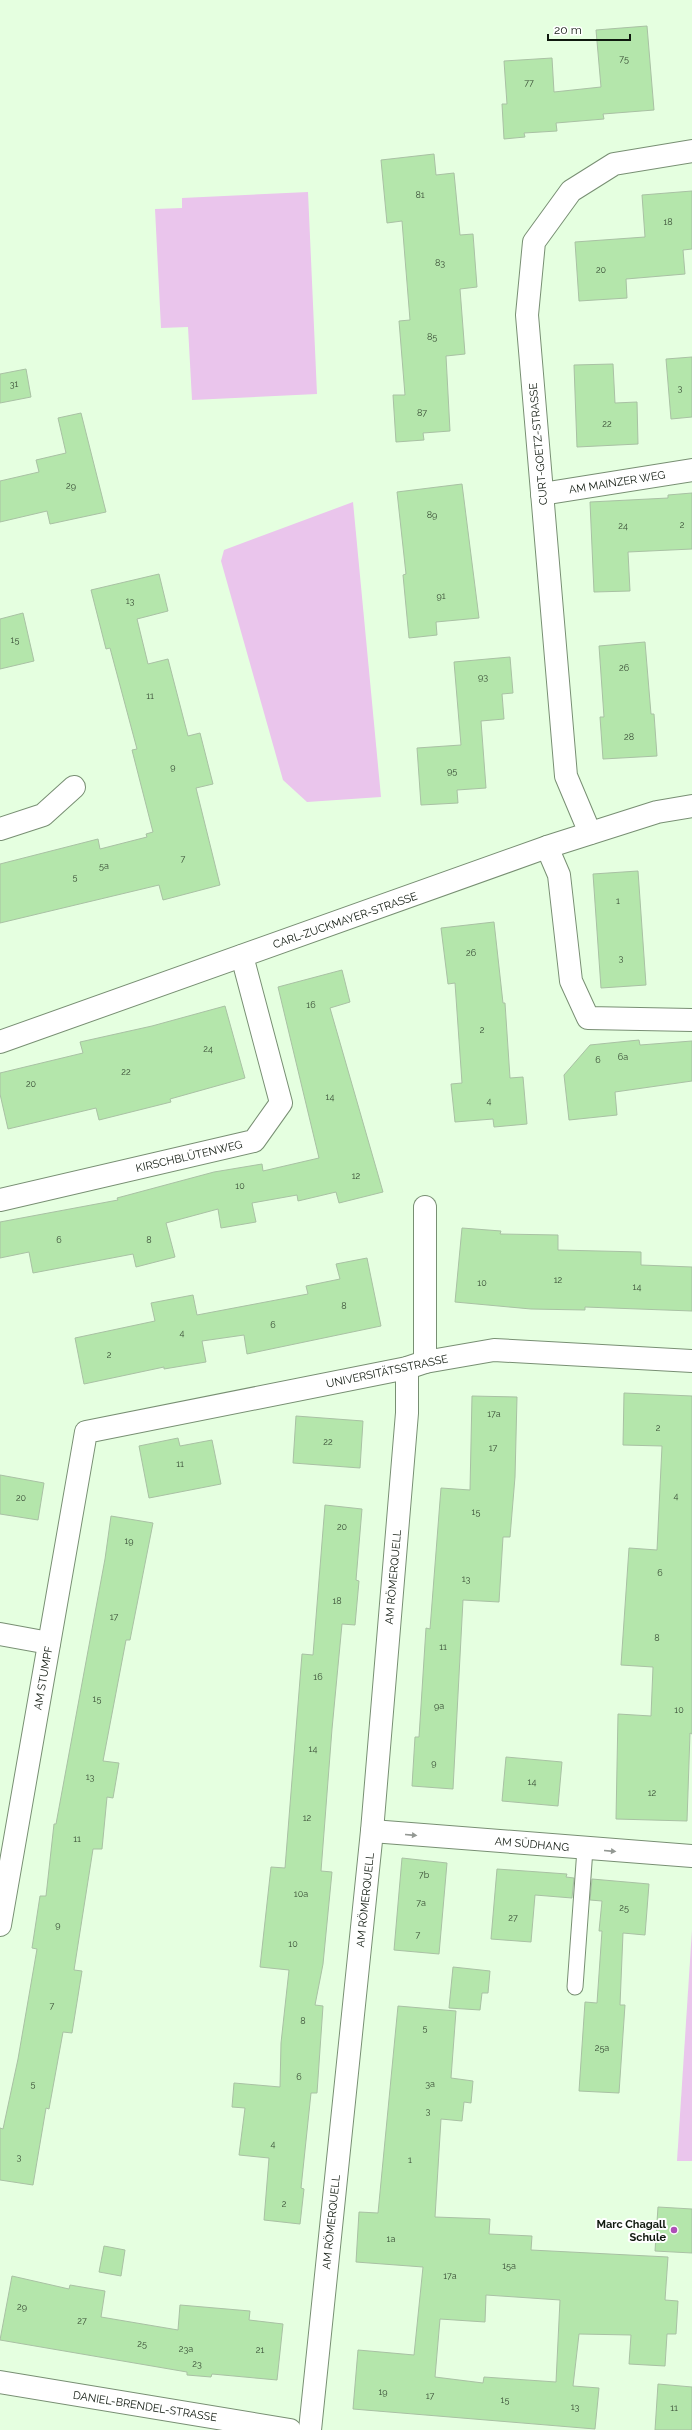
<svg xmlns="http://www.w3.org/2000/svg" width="692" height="2430" font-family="Raleway,sans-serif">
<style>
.green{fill:#eac5ec}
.building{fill:#b4e6ab;stroke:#a9c1a4;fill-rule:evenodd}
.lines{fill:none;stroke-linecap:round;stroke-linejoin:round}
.service-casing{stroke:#788f73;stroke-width:17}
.minor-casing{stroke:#788f73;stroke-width:24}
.service{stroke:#fff;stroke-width:15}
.minor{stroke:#fff;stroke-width:22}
.oneway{fill:#939893}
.poi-dot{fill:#ae4fb7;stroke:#fff;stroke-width:1.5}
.labels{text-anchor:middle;stroke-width:4;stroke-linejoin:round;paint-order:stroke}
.number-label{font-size:9px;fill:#394c36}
.street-label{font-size:11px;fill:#10190f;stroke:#fff}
.poi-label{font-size:11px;font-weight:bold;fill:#10190f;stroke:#fff;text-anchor:end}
</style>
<rect width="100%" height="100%" fill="#e5ffe0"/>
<!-- green -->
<g class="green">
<path d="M308 192 317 394 192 400 188 327 161 328 155 209 182 208V198Z"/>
<path d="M353 502 381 797 307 802 283 780 221 561 224 550Z"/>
<path d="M692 1930V2161H677Z"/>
</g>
<!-- building -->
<g class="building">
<path d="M647 26 654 110 603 114 604 119 556 123 557 131 524 133 525 137 504 139 502 104H507L504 61 552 58 554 92 601 87 596 30Z"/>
<path d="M434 154 436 175 454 173 460 235 473 234 477 287 460 289 465 354 446 356 450 431 423 433 424 440 396 442 393 395H405L399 321 410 320 402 221 387 223 381 160Z"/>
<path d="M692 191V249L683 250 685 274 626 279 627 298 579 301 575 242 645 237 642 195Z"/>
<path d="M692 357V417L671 419 666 359Z"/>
<path d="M613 364 615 403 637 402 638 444 577 447 574 365Z"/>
<path d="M26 369 31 397 0 403V374Z"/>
<path d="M81 413 106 512 50 524 47 511 0 522V481L39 472 36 460 66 453 58 418Z"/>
<path d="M462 484 479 618 436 622 437 635 409 638 403 575 406 574 397 492Z"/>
<path d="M692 493V549L628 552 630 591 594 592 590 502 668 498V495Z"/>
<path d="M159 574 168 611 137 619 148 664 168 659 188 736 200 733 213 784 196 788 220 885 163 900 159 885 0 923V864L98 839 100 849 147 837 146 834 153 832 132 750 137 749 110 648 106 649 91 590Z"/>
<path d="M23 613 34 661 0 669V619Z"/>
<path d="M645 642 651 714H654L657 756 603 759 600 717H604L599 646Z"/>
<path d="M510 657 513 693 502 694 504 719 481 721 486 788 457 790 458 803 421 805 417 748 461 745 454 662Z"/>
<path d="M638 871 646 985 601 988 593 874Z"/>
<path d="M494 922 503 1003H505L510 1078 523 1077 527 1124 494 1127 493 1119 455 1122 451 1084 462 1083 455 983 448 984 441 928Z"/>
<path d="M342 970 350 1002 330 1008 383 1192 339 1203 336 1192 298 1201 297 1195 252 1203 256 1222 221 1228 218 1209 166 1223 175 1257 136 1267 133 1254 33 1273 29 1252 0 1258V1222L118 1200 117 1198 214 1172 262 1164 263 1171 319 1158 278 987Z"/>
<path d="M225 1006 245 1078 170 1099 171 1102 99 1120 96 1108 8 1129 0 1094V1073L83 1053 80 1042 152 1026Z"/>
<path d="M639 1040 640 1045 692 1041V1081L615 1092 617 1115 569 1120 564 1075 590 1045Z"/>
<path d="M462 1228 501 1231 500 1234 558 1235V1250L641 1252V1265L692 1267V1311L585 1307V1310L531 1309 455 1302Z"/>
<path d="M367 1258 381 1326 247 1354 244 1335 202 1341 206 1362 164 1369V1367L84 1384 75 1338 155 1321 151 1303 193 1295 197 1315 308 1294 306 1286 340 1279 336 1264Z"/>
<path d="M624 1393 692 1396V1734L690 1733 687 1821 616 1819 618 1714 651 1716 653 1667 621 1665 629 1548 657 1550 662 1446 623 1445Z"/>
<path d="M472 1396 517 1397 515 1477 510 1537H503L499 1602 463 1600 453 1789 412 1786 415 1737H419L426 1628 430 1629 441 1488 470 1490Z"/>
<path d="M296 1416 363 1421 360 1468 293 1463Z"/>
<path d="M178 1438 180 1446 212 1440 221 1484 149 1498 139 1446Z"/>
<path d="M0 1475 44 1483 38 1520 0 1514Z"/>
<path d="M325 1505 362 1509 356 1580 359 1581 355 1625 342 1624 332 1729 321 1871 332 1872 323 1964 315 2005 323 2006 317 2093H311L301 2188 304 2189 300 2224 264 2220 269 2158 239 2155 245 2108 232 2107 234 2083 280 2087 281 2043 289 1970 260 1967 271 1867 285 1868 302 1654 313 1655Z"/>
<path d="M111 1516 153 1523 130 1640H126L103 1761 119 1763 113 1798 107 1797 102 1849H93L74 1970 82 1971 72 2033 63 2032 49 2109 46 2108 33 2185 0 2180V2128L3 2129 18 2059 37 1949 32 1948 40 1896H46L54 1824H56L105 1559Z"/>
<path d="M506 1757 562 1762 558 1806 502 1801Z"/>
<path d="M402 1858 447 1863 439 1954 394 1950Z"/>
<path d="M497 1869 567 1874 566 1877 574 1878 572 1898 535 1895 531 1942 491 1939Z"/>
<path d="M592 1879 649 1884 645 1935 623 1933 620 2005H625L619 2093 579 2091 585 2002 597 2003 602 1931H599L602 1901 590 1900Z"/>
<path d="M453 1967 490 1971 488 1993H482L480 2010 449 2008Z"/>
<path d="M398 2006 456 2011 451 2078 473 2081 471 2103 464 2102 462 2121 441 2119 435 2217 490 2219 489 2234 532 2236 531 2250 668 2257 665 2300 678 2301 676 2334H667L665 2366 629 2364 631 2335 579 2334 573 2386 599 2388 595 2429 353 2409 358 2350 414 2355 423 2267 356 2262 359 2212 378 2213ZM486 2295 560 2300 556 2382 484 2377 483 2383 435 2377 440 2319 485 2322Z"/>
<path d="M658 2207 692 2209V2253L655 2251Z"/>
<path d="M104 2246 125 2250 121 2276 99 2272Z"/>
<path d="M12 2276 69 2289 70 2285 105 2291 101 2317 178 2330 180 2305 250 2311 249 2320 283 2324 277 2380 212 2374 211 2377 187 2375V2372L0 2340Z"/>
<path d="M658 2384 692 2387V2430H655Z"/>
</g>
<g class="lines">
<!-- service casing -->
<g class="service-casing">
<path id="service" d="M575 1987 585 1849"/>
</g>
<!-- minor casing -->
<g class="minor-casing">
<g id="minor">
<path d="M542 494 692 470"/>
<path d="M0 829 43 815 74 787"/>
<path d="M590 833 566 776 527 315 534 242 571 191 614 164 692 151"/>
<path d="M547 847 559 875 571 981 588 1018 692 1020"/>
<path d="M0 1042 547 847 657 812 692 806"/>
<path d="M0 1200 254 1141 281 1103 242 956"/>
<path d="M425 1362V1207"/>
<path d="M0 1634 49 1643"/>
<path d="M372 1831 692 1856"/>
<path d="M0 1925 86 1432 407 1368 425 1362 494 1350 692 1361"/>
<path d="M0 2382 290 2430"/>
<path d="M310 2430 372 1831 407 1413V1368"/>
</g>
</g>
<!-- service -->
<use href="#service" class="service"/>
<!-- minor -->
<use href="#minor" class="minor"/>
</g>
<!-- one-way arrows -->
<defs><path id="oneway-solid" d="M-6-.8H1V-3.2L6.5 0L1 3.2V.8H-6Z"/></defs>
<g class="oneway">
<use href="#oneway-solid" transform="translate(411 1835) rotate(5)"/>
<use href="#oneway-solid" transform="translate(610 1851) rotate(5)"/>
</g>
<!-- markers -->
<circle class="poi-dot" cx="674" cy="2230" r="4"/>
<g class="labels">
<!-- number labels -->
<g class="number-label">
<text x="624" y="62">75</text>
<text x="529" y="86">77</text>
<text x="420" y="198">81</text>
<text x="668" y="225">18</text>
<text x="440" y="266">83</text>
<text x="601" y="273">20</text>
<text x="432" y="340">85</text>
<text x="14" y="387">31</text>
<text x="680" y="391">3</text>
<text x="422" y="416">87</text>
<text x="607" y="427">22</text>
<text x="71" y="489">29</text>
<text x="432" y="518">89</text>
<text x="682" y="528">2</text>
<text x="623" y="529">24</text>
<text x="441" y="599">91</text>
<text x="130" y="604">13</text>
<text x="15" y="643">15</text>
<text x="624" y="671">26</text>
<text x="483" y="680">93</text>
<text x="150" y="699">11</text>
<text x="629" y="740">28</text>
<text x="173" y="770">9</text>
<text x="452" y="774">95</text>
<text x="183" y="862">7</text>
<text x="104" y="869">5a</text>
<text x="75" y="880">5</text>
<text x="618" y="904">1</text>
<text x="471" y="956">26</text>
<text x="621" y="961">3</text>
<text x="311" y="1008">16</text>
<text x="482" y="1033">2</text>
<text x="208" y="1052">24</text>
<text x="623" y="1060">6a</text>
<text x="598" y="1063">6</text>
<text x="126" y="1075">22</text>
<text x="31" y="1087">20</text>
<text x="330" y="1100">14</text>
<text x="489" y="1104">4</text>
<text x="356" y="1179">12</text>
<text x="240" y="1189">10</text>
<text x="59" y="1243">6</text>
<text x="149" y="1243">8</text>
<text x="558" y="1283">12</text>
<text x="482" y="1286">10</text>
<text x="637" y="1290">14</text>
<text x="344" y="1309">8</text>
<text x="273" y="1328">6</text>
<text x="182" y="1336">4</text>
<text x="109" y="1358">2</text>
<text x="494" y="1417">17a</text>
<text x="658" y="1431">2</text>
<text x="328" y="1445">22</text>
<text x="493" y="1451">17</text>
<text x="180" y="1467">11</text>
<text x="676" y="1499">4</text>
<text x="21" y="1501">20</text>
<text x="476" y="1515">15</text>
<text x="342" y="1530">20</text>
<text x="129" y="1544">19</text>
<text x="660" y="1576">6</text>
<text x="466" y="1582">13</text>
<text x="337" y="1604">18</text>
<text x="114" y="1620">17</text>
<text x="657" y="1641">8</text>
<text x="443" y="1650">11</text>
<text x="318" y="1680">16</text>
<text x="97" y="1702">15</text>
<text x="439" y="1709">9a</text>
<text x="679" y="1713">10</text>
<text x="313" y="1752">14</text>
<text x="434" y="1766">9</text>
<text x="90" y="1780">13</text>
<text x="532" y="1785">14</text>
<text x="652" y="1796">12</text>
<text x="307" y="1821">12</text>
<text x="77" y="1842">11</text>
<text x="424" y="1878">7b</text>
<text x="301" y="1897">10a</text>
<text x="421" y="1906">7a</text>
<text x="624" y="1911">25</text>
<text x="513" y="1921">27</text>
<text x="58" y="1928">9</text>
<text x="418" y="1938">7</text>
<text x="293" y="1947">10</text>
<text x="52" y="2009">7</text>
<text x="303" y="2024">8</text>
<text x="425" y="2031">5</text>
<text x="602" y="2051">25a</text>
<text x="299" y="2080">6</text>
<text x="33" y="2087">5</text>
<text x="430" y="2087">3a</text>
<text x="428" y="2114">3</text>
<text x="273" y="2147">4</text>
<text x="19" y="2160">3</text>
<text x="410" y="2163">1</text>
<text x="284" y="2207">2</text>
<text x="391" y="2242">1a</text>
<text x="509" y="2269">15a</text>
<text x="450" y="2279">17a</text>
<text x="22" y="2310">29</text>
<text x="82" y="2324">27</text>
<text x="142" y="2347">25</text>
<text x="186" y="2352">23a</text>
<text x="260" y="2353">21</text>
<text x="197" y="2367">23</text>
<text x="383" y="2395">19</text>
<text x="430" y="2399">17</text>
<text x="505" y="2403">15</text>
<text x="575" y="2410">13</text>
<text x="674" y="2411">11</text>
</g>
<!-- street labels -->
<g class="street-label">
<text transform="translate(538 444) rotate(-95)" y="4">CURT-GOETZ-STRASSE</text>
<text transform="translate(617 482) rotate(-9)" y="4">AM MAINZER WEG</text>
<text transform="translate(345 920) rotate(-19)" y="4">CARL-ZUCKMAYER-STRASSE</text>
<text transform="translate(189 1156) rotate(-13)" y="4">KIRSCHBLÜTENWEG</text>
<text transform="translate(387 1371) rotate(-12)" y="4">UNIVERSITÄTSSTRASSE</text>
<text transform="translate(393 1577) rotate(-85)" y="4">AM RÖMERQUELL</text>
<text transform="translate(43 1678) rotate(-80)" y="4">AM STUMPF</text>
<text transform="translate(532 1844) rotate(5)" y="4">AM SÜDHANG</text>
<text transform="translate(365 1900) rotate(-84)" y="4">AM RÖMERQUELL</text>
<text transform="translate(331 2222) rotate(-84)" y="4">AM RÖMERQUELL</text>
<text transform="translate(145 2406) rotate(9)" y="4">DANIEL-BRENDEL-STRASSE</text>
</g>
<!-- poi labels -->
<g class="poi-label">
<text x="666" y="2228">Marc Chagall<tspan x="666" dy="13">Schule</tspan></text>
</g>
</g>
<!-- scale -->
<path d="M548 34v6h82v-6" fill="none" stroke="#10190f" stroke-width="2"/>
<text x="554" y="34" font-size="12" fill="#10190f" stroke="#ffffff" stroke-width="3" paint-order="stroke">20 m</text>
</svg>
